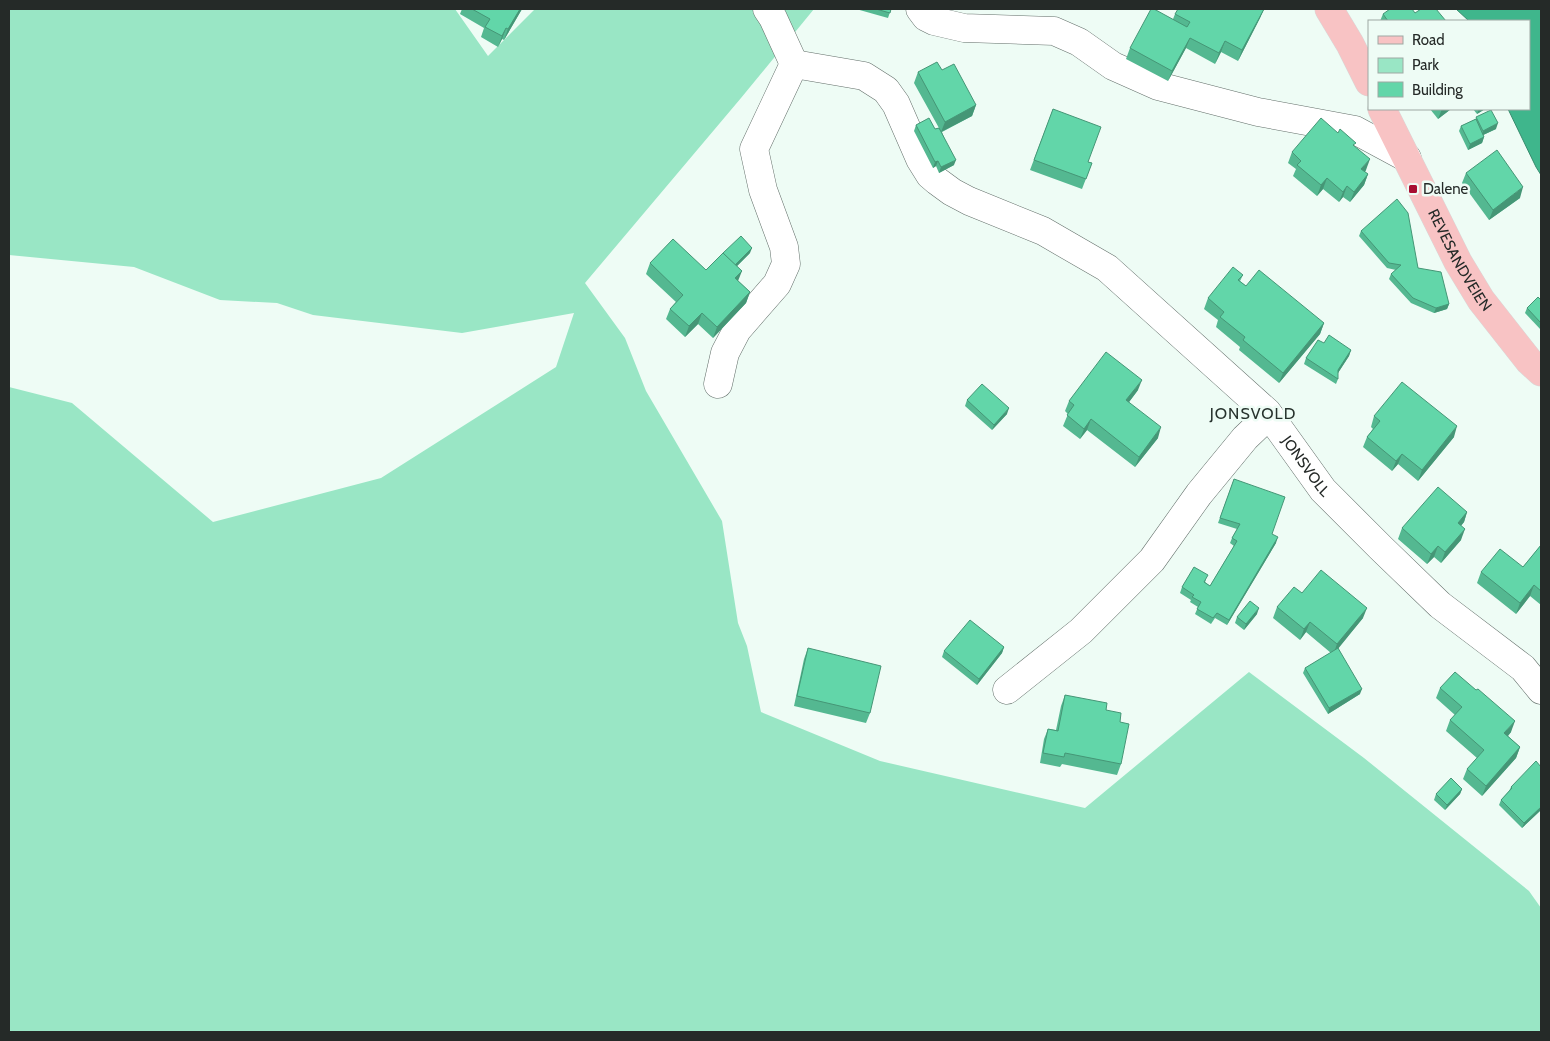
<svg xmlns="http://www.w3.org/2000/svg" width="1550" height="1041" font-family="Cabin,sans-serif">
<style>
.green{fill:#99e6c5}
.water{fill:#3fb68c;stroke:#378c6e}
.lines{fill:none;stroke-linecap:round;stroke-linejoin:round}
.minor-casing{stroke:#636f6a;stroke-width:29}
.major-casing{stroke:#d8d9d8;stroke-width:29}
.minor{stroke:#fff;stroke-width:28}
.major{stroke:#f8c3c4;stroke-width:28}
.wall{fill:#54b891}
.shaded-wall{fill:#459676}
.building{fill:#62d6a9;stroke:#459676}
.poi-dot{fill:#a70e31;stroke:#eefcf5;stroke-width:2}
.labels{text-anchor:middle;stroke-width:5;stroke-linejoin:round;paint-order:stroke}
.poi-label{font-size:15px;fill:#252a28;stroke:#eefcf5;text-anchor:start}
.street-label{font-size:15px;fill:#252a28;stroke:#eefcf5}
.neighbourhood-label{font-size:16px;letter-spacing:1px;fill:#27322d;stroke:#eefcf5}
</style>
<rect width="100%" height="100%" fill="#eefcf5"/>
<!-- green -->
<path class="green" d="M9 9H455L488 56 535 9H814L741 98 585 283 625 338 646 391 722 521 738 623 747 646 761 712 880 761 1085 808 1249 672 1364 758 1529 891 1541 908V1032H9V387L72 403 213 522 381 478 556 367 574 313 462 333 313 315 277 303 220 300 134 267 9 255Z"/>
<!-- water -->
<path class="water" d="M1456 9H1541V175L1536 167 1508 109H1529V21H1469Z"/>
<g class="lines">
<!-- minor casing -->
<g class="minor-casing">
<g id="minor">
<path d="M767 9 773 18 794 64"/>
<path d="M920 9 926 17 934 21 964 28 1054 31 1079 42 1113 66 1158 86 1258 112 1355 130 1407 158"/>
<path id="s1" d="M794 64 864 76 886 90 896 104 920 159 930 175 937 181 952 192 969 201 1043 231 1107 268 1267 412 1323 490 1381 548 1440 605 1523 668 1541 690"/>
<path d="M718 384 725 353 737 330 777 284 786 264 784 247 763 190 754 149 794 64"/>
<path d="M1007 690 1081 631 1152 560 1199 494 1245 438 1269 415"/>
</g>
</g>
<!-- major casing -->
<g class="major-casing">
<g id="major">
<path d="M1329 9 1350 44 1369 82"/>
<path id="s2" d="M1382 109 1458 262 1481 300 1529 361 1541 372"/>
</g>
</g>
<!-- minor -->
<use href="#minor" class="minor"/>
<!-- major -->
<use href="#major" class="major"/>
</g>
<!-- wall -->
<g class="wall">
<path d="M462 9H522L504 40 502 39 498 47 481 37 484 28 460 14Z"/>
<path d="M856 9H891L888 18Z"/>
<path d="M1264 9 1260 18 1238 61 1221 52 1215 64 1186 48 1168 81 1126 59 1130 48 1173 19 1175 14Z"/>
<path d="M1415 13 1446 21H1380L1383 14Z"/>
<path d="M942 70 976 105 972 116 942 132 954 165 939 173 936 166 933 168 914 131 916 125 935 129 939 128 914 83 918 72Z"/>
<path d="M1053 109 1088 162 1092 163 1082 189 1030 170Z"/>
<path d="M1430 109H1451L1438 119Z"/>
<path d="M1473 109H1485L1477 114Z"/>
<path d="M1476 117 1496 129 1483 135 1484 137 1482 143 1468 150 1459 131 1461 126 1476 119Z"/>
<path d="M1354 146 1366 170 1365 172 1368 174 1364 185 1350 202 1343 197 1339 202 1323 189 1317 196 1293 176 1296 169 1288 163 1292 152Z"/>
<path d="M1466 173 1520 198 1489 220 1462 183Z"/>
<path d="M1361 231 1418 268 1449 304 1447 309 1434 313 1411 303 1389 279 1391 274 1396 270 1387 268 1359 236Z"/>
<path d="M750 253 737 266 738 281 750 292 746 303 713 338 698 324 685 337 666 319 670 309 676 302 646 274 650 263 706 270Z"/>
<path d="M1243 275 1240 281 1246 286 1324 323 1320 334 1279 383 1239 350 1240 347 1216 327 1218 320 1204 309 1208 298Z"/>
<path d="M1541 300V330L1525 313 1527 308Z"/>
<path d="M1324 343 1351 350 1349 356 1338 373V379L1336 384 1304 364 1306 358Z"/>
<path d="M1138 390 1129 402 1158 438 1135 467 1087 430 1080 439 1063 426 1068 414 1065 411 1069 401Z"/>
<path d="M967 400 1007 414 992 430 965 406Z"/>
<path d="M1374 416 1454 437 1418 481 1398 464 1392 471 1363 447 1367 437 1373 429 1371 427Z"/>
<path d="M1234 479 1272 534 1276 543 1227 625 1215 618 1211 624 1195 614 1198 607 1190 602 1191 600 1180 593 1182 587 1206 580 1205 582 1210 586 1234 546 1230 543 1232 538 1237 529 1218 523Z"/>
<path d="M1467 512 1464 522 1461 526V540L1441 563 1434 557 1427 564 1398 539 1402 528Z"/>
<path d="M1541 545V605L1530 596 1516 614 1477 583 1481 572 1523 567Z"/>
<path d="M1302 593 1363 618 1338 648 1360 694 1328 714 1303 673 1305 668 1331 653 1306 632 1300 640 1273 618 1277 607Z"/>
<path d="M1257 614 1244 630 1235 623 1237 617Z"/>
<path d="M1004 647 1002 653 977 685 942 657 944 651Z"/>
<path d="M808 648 870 713 866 723 794 706 804 659Z"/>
<path d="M1440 688 1511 732 1508 736 1520 747 1516 758 1482 796 1463 779 1467 769 1477 758 1446 731 1450 720 1455 715 1436 698Z"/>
<path d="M1065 695 1106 710 1120 722 1121 764 1117 775 1062 764 1060 767 1040 763 1044 739 1048 729 1056 730 1061 706Z"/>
<path d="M1511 787 1541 810 1522 828 1499 805 1501 800 1509 791Z"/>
<path d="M1462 789 1460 794 1445 810 1434 800 1436 794Z"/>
</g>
<!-- shaded-wall -->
<g class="shaded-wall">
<path d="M520 9H522L504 40 508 29Z"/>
<path d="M1264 9 1260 18 1238 61 1242 50Z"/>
<path d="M506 28 502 39 498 47 502 36Z"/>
<path d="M1190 38 1186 48 1168 81 1172 71Z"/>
<path d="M1225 41 1221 52 1215 64 1219 53Z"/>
<path d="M976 105 972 116 941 132 945 122Z"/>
<path d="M1442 109H1451L1438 119Z"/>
<path d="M1480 109H1485L1477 114 1479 109Z"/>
<path d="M1498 123 1496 129 1481 136 1483 131Z"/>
<path d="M1484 137 1482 143 1468 150 1470 144Z"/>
<path d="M1370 159 1366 170 1358 180 1361 169Z"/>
<path d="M956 160 954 165 939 173 941 167Z"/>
<path d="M938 161 936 166 933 168 935 162Z"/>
<path d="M1368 174 1364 185 1350 202 1354 192Z"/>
<path d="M1327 178 1323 189 1317 196 1321 185Z"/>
<path d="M1347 186 1343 197 1339 202 1343 192Z"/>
<path d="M1523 187 1520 198 1489 220 1493 210Z"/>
<path d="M752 248 750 253 732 271 734 265Z"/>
<path d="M742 271 738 281 735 278Z"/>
<path d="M750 292 746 303 713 338 717 327Z"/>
<path d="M1449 304 1447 309 1434 313 1436 308Z"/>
<path d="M702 313 698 324 685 337 689 326Z"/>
<path d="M1324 323 1320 334 1279 383 1283 373Z"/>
<path d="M1351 350 1349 356 1336 376 1338 370Z"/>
<path d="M1142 380 1138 390 1123 410 1126 400Z"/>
<path d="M1009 408 1007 414 992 430 994 425Z"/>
<path d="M1091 419 1087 430 1080 439 1084 429Z"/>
<path d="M1457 426 1454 437 1418 481 1422 470Z"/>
<path d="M1161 427 1158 438 1135 467 1139 457Z"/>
<path d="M1402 454 1398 464 1392 471 1396 461Z"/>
<path d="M1467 512 1464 522 1454 534 1458 523Z"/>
<path d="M1465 529 1461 540 1441 563 1445 552Z"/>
<path d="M1278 537 1276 543 1227 625 1229 620Z"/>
<path d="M1438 546 1434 557 1427 564 1431 554Z"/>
<path d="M1534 585 1530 596 1516 614 1520 603Z"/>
<path d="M1259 608 1257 614 1244 630 1246 624Z"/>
<path d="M1367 608 1363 618 1333 655 1337 644Z"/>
<path d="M1310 622 1306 632 1300 640 1304 629Z"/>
<path d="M1004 647 1002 653 977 685 979 679Z"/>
<path d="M1362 689 1360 694 1328 714 1329 708Z"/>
<path d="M1515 721 1511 732 1501 744 1504 733Z"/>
<path d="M1520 747 1516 758 1482 796 1486 786Z"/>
<path d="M1462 789 1460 794 1445 810 1447 805Z"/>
<path d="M1541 807V810L1522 828 1524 823Z"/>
</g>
<!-- building -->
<g class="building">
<path d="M472 9H520L508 29 506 28 502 36 485 27 490 19Z"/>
<path d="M876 9H891L890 13Z"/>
<path d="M1151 9H1154L1187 27 1190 22 1175 14 1178 9H1264L1242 50 1225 41 1219 53 1190 38 1172 71 1130 48Z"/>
<path d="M1390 9H1412L1415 13 1421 9H1436L1446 21H1388L1383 14Z"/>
<path d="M937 62 942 70 954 64 976 105 945 122 918 72Z"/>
<path d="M1053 109 1101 127 1088 162 1092 163 1086 179 1034 160Z"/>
<path d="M1491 110 1498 123 1483 131 1476 117Z"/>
<path d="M929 118 935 129 939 128 956 160 941 167 938 161 935 162 916 125Z"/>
<path d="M1321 118 1338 133 1340 129 1356 143 1353 145 1370 159 1361 169 1368 174 1354 192 1347 186 1343 192 1327 178 1321 185 1297 165 1301 161 1292 152Z"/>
<path d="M1476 119 1484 137 1470 144 1461 126Z"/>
<path d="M1497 150 1523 187 1493 210 1466 173Z"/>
<path d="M1397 199 1408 213 1418 268 1441 272 1449 304 1436 308 1413 298 1391 274 1401 265 1389 263 1361 231Z"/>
<path d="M741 236 752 248 735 265 723 253Z"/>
<path d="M673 239 706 270 723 253 742 271 735 278 750 292 717 327 702 313 689 326 670 309 683 295 650 263Z"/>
<path d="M1233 267 1243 275 1238 280 1246 286 1259 270 1324 323 1283 373 1243 340 1245 337 1220 317 1224 312 1208 298Z"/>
<path d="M1538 297 1541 300V323L1527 308Z"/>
<path d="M1329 335 1351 350 1338 370V379L1306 358 1318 340 1324 343Z"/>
<path d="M1106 352 1142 380 1126 400 1161 427 1139 457 1091 419 1084 429 1067 415 1074 405 1069 401Z"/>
<path d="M1402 382 1457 426 1422 470 1402 454 1396 461 1367 437 1380 421 1374 416Z"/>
<path d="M982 384 1009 408 994 425 967 400Z"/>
<path d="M1234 479 1285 497 1272 534 1278 537 1229 620 1217 613 1213 618 1197 609 1201 602 1192 597 1194 595 1182 587 1194 567 1208 575 1204 582 1210 586 1237 541 1232 538 1240 524 1220 518Z"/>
<path d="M1438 487 1467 512 1458 523 1465 529 1445 552 1438 546 1431 554 1402 528Z"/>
<path d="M1541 545V591L1534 585 1520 603 1481 572 1500 549 1523 567Z"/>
<path d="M1321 570 1367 608 1337 644 1310 622 1304 629 1277 607 1294 587 1302 593Z"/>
<path d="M1250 601 1259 608 1246 624 1237 617Z"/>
<path d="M970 620 1004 647 979 679 944 651Z"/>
<path d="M808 648 881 666 870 713 797 696Z"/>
<path d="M1338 648 1362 689 1329 708 1305 668Z"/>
<path d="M1455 672 1476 690 1478 689 1515 721 1504 733 1520 747 1486 786 1467 769 1484 750 1450 720 1462 707 1440 688Z"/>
<path d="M1065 695 1107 703 1106 710 1121 713 1120 722 1129 724 1121 764 1065 753 1064 757 1043 753 1048 729 1058 731Z"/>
<path d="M1536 761 1541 767V807L1524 823 1501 800 1512 788 1511 787Z"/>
<path d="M1451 778 1462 789 1447 805 1436 794Z"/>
</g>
<!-- markers -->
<rect class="poi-dot" x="1408" y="184" width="10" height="10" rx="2.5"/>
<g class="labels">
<!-- poi labels -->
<g class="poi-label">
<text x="1423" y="194">Dalene</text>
</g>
<!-- street labels -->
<g class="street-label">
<text dy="5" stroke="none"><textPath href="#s2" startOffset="170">REVESANDVEIEN</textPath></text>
<text dy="5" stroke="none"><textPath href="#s1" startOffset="676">JONSVOLL</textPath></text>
</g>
<!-- neighbourhood labels -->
<g class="neighbourhood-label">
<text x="1253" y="419">JONSVOLD</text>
</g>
</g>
<!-- border -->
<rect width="1550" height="1041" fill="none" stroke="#252a28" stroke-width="20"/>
<!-- legend -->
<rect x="1368" y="20" width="162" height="90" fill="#eefcf5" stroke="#9ea8a3"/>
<rect x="1378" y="36" width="25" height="8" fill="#f8c3c4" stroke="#9ea8a3"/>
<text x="1412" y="45" font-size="15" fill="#252a28">Road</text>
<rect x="1378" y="58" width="25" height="15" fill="#99e6c5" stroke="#9ea8a3"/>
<text x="1412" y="70" font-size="15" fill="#252a28">Park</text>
<rect x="1378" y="82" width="25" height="15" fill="#62d6a9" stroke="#9ea8a3"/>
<text x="1412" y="95" font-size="15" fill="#252a28">Building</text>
</svg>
